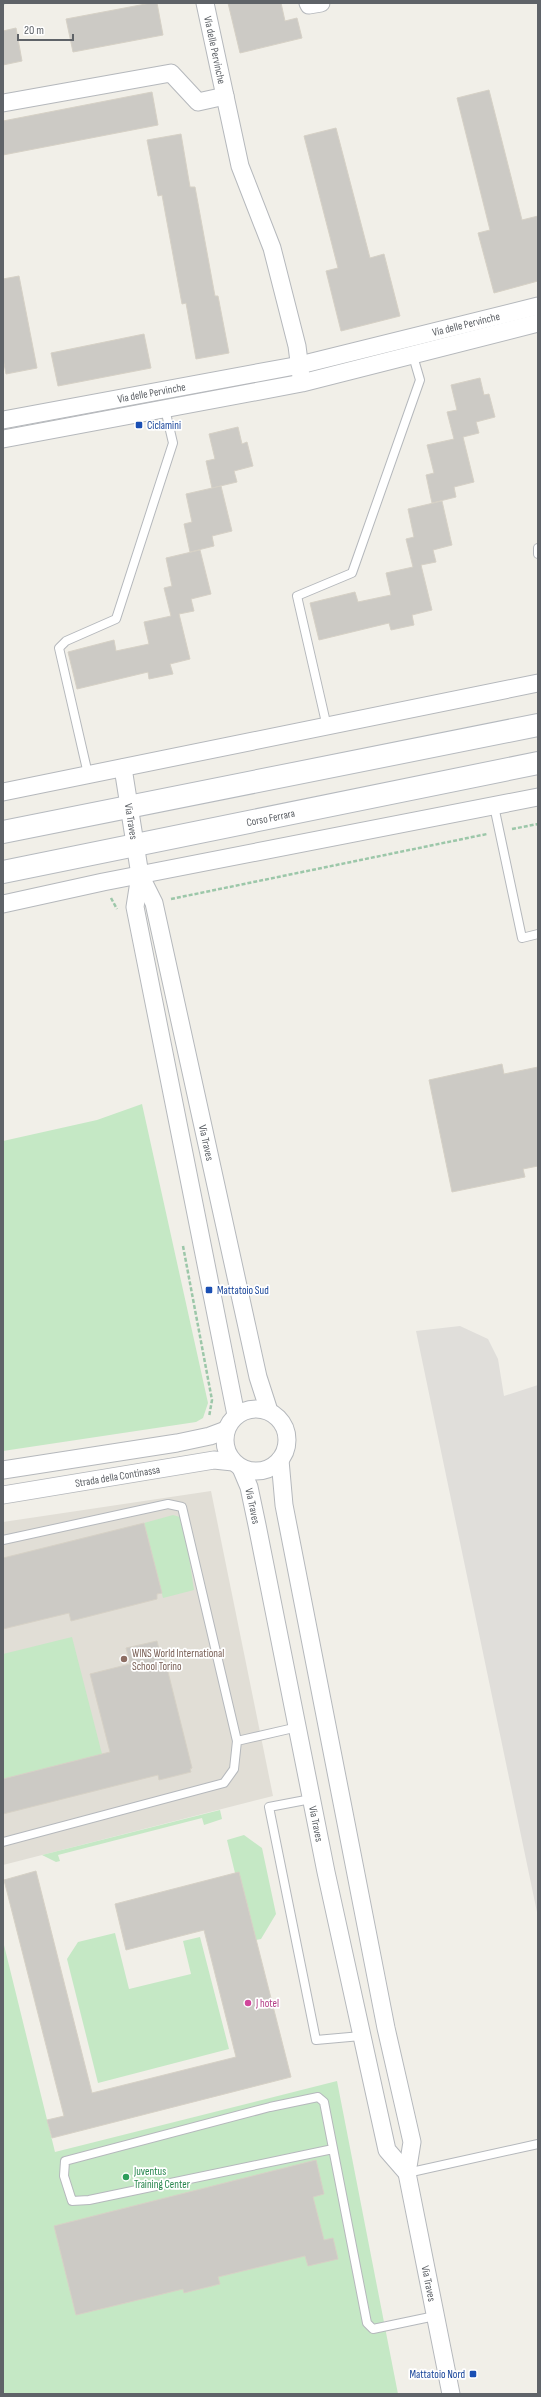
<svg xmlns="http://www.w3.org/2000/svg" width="541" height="2397" font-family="'Sofia Sans Condensed',sans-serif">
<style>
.industrial{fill:#e0deda}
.education{fill:#e1ded6}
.green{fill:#c5e8c5}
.building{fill:#cccac5;stroke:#d6d1c6}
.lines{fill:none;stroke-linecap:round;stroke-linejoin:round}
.lane-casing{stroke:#b5b8bc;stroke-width:10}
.street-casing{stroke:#b5b8bc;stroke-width:19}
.secondary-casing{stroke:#b6babf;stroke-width:24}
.path{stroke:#9cc7a9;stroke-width:2.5;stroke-dasharray:4 2;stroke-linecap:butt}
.lane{stroke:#fff;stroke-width:8}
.street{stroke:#fff;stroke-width:17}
.secondary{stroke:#fff;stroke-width:22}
.transit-dot{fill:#1a4fb4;stroke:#fff;stroke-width:1.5}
.education-dot{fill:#8d6e63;stroke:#fff;stroke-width:1.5}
.hotel-dot{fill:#d1479c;stroke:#fff;stroke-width:1.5}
.leisure-dot{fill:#2e9e5b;stroke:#fff;stroke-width:1.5}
.labels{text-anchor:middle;stroke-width:3.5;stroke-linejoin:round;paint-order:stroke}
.street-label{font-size:11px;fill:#5f6368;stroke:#fff}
.transit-label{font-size:11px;fill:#164399;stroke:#fff;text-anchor:start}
.education-label{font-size:11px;fill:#785e54;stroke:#fff;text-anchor:start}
.hotel-label{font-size:11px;fill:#b23c85;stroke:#fff;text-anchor:start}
.leisure-label{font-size:11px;fill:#27864d;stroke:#fff;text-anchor:start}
</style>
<rect width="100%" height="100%" fill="#f1efe8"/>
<!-- industrial -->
<path class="industrial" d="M460 1326 488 1339 498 1359 504 1396 538 1385V1917L416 1331Z"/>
<!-- education -->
<path class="education" d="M211 1491 273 1796 3 1865V1522Z"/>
<!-- green -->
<g class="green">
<path d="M142 1104 208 1403 203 1418 196 1422 3 1451V1141L97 1120Z"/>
<path d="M173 1515 180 1517 184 1523 194 1590 163 1598 144 1523Z"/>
<path d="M72 1637 102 1754 3 1779V1654Z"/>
<path d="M220 1810 222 1819 204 1825 202 1818 58 1855 60 1861 56 1862 42 1855Z"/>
<path d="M244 1835 262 1848 276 1914 261 1939 256 1940 239 1873H235L227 1840Z"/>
<path d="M115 1933 129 1989 191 1974 183 1941 200 1937 229 2049 98 2083 67 1959 78 1942Z"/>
<path d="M3 1941 55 2152 337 2081 398 2394H3Z"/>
</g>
<!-- building -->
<g class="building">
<path d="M151 3H157L163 35 73 52 66 19Z"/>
<path d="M228 3H281L285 21 297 18 302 38 240 53Z"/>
<path d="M16 28 22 61 3 65V31Z"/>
<path d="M489 90 522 220 538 216V281L494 293 478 233 490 230 457 98Z"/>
<path d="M152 92 158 125 3 155V121Z"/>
<path d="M336 128 370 258 384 254 400 316 341 331 326 271 338 268 304 136Z"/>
<path d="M181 134 190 187H195L215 296H218L229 353 196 359 186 303 182 304 162 195 158 196 147 140Z"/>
<path d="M19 276 37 368 6 374 3 358V279Z"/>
<path d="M144 334 151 368 58 386 51 353Z"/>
<path d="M480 378 484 395 489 394 495 417 476 422 479 433 463 437 474 482 454 487 456 497 432 503 426 475 434 473 427 445 454 439 447 412 457 410 451 385Z"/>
<path d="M238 427 242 444 247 442 253 466 234 471 237 482 212 488 206 461 215 459 209 434Z"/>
<path d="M221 486 232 531 212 536 214 546 190 552 184 524 192 522 186 494Z"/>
<path d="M442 501 452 545 433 550 436 562 421 565 432 610 412 615 414 625 391 630 389 623 319 640 310 603 355 592 358 602 391 595 386 573 413 567 406 539 414 537 408 509Z"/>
<path d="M200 550 211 594 191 599 194 611 179 614 190 659 170 664 173 674 149 679 148 672 77 689 68 652 114 640 116 651 149 644 144 622 171 616 164 588 172 586 166 558Z"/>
<path d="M502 1064 504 1074 538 1067V1166L523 1169 525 1177 452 1192 429 1080Z"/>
<path d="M144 1523 162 1593 157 1594V1599L71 1621 69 1613 3 1629V1558Z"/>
<path d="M157 1641 159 1649 162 1648 192 1768 190 1769 191 1772 159 1780 158 1775 3 1814V1779L110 1752 90 1674 130 1664 126 1648Z"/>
<path d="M36 1871 92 2093 236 2057 204 1930 126 1950 115 1904 239 1872 291 2077 52 2138 47 2120 64 2116 4 1880Z"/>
<path d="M316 2160 324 2194 313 2197 324 2240 333 2238 338 2259 308 2266 305 2256 218 2277 220 2284 184 2293 183 2289 76 2315 54 2226Z"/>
</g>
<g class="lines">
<!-- lane casing -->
<g class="lane-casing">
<g id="lane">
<path d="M538 548V554"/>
<path d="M327 727 297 596 352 573 420 380 413 356"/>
<path d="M88 774 59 648 66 641 116 619 173 443 165 409"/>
<path d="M494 806 522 938 538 934"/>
<path d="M3 1540 168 1504 182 1507 237 1741"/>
<path d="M311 1799 269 1807 316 2040 361 2036"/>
<path d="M3 1842 224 1783 234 1769 237 1741 298 1727"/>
<path d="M333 2149 89 2200 72 2201 64 2176 65 2161 270 2107 318 2097 324 2102 367 2323 373 2329 435 2316"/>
<path d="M407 2173 538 2144"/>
</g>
</g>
<!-- street casing -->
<g class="street-casing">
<g id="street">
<path id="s1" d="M205 3 240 166 272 248 297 346 301 377"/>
<path d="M308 3 309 5 321 3"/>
<path d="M3 103 171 73 198 102 225 96"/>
<path id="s2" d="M3 420 300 365 538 306"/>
<path d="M3 439 302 383 538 323"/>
<path id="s3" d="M123 768 140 875 154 903 258 1377 269 1411"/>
<path d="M3 792 538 683"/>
<path d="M140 875 135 907 236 1415"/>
<path d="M3 904 103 882 538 797"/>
<circle cx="256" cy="1440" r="31"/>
<path id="s4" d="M280 1460 284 1505 386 2028 412 2142 407 2173 451 2394"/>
<path id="s5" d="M241 1468 249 1487 257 1525 326 1872 387 2150 407 2173"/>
<path d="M3 1470 177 1443 210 1436 226 1430"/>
<path id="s6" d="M3 1495 214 1460 233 1462"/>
</g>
</g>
<!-- secondary casing -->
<g class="secondary-casing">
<g id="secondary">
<path d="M3 832 538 725"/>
<path id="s7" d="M3 872 538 763"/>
</g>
</g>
<!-- path -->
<g class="path">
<path d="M3 3H5"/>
<path d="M512 829 538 824"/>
<path d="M111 898 117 909"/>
<path d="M171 899 487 834"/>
<path d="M183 1246 212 1400 209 1417"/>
</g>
<!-- lane -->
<use href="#lane" class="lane"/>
<!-- street -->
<use href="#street" class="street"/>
<!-- secondary -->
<use href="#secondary" class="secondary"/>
</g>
<!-- markers -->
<g class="transit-dot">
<rect x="135" y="421" width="8" height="8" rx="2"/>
<rect x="205" y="1286" width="8" height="8" rx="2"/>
<rect x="469" y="2370" width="8" height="8" rx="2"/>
</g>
<circle class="education-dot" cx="124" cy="1659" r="4"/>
<circle class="hotel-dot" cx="248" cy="2003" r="4"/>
<circle class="leisure-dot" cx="126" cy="2177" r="4"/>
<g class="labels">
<!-- street labels -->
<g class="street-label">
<text dy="4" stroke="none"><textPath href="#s1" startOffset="48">Via delle Pervinche</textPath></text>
<text dy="4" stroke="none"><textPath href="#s2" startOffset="473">Via delle Pervinche</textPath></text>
<text dy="4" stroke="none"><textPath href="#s2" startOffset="151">Via delle Pervinche</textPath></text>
<text dy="4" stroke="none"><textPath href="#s7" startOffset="273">Corso Ferrara</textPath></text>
<text dy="4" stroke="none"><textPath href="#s3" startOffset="54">Via Traves</textPath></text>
<text dy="4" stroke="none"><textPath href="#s3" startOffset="385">Via Traves</textPath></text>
<text dy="4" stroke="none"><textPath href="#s6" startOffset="116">Strada della Continassa</textPath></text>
<text dy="4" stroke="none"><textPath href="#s5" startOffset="40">Via Traves</textPath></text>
<text dy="4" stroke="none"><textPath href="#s5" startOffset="364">Via Traves</textPath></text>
<text dy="4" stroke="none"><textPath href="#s4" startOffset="839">Via Traves</textPath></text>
</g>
<!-- transit labels -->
<g class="transit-label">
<text x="147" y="429">Ciclamini</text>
<text x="217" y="1294">Mattatoio Sud</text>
<text x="465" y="2378" text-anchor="end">Mattatoio Nord</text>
</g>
<!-- education labels -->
<g class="education-label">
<text x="132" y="1657">WINS World International<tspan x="132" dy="13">School Torino</tspan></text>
</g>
<!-- hotel labels -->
<g class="hotel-label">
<text x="256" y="2007">J hotel</text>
</g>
<!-- leisure labels -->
<g class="leisure-label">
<text x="134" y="2175">Juventus<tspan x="134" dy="13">Training Center</tspan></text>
</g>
</g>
<!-- border -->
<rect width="541" height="2397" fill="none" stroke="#5f6368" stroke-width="8"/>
<!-- scale -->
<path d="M18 34v6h55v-6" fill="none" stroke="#5f6368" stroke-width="2"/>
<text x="24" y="34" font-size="12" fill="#5f6368" stroke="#ffffff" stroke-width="3" paint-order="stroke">20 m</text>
</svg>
